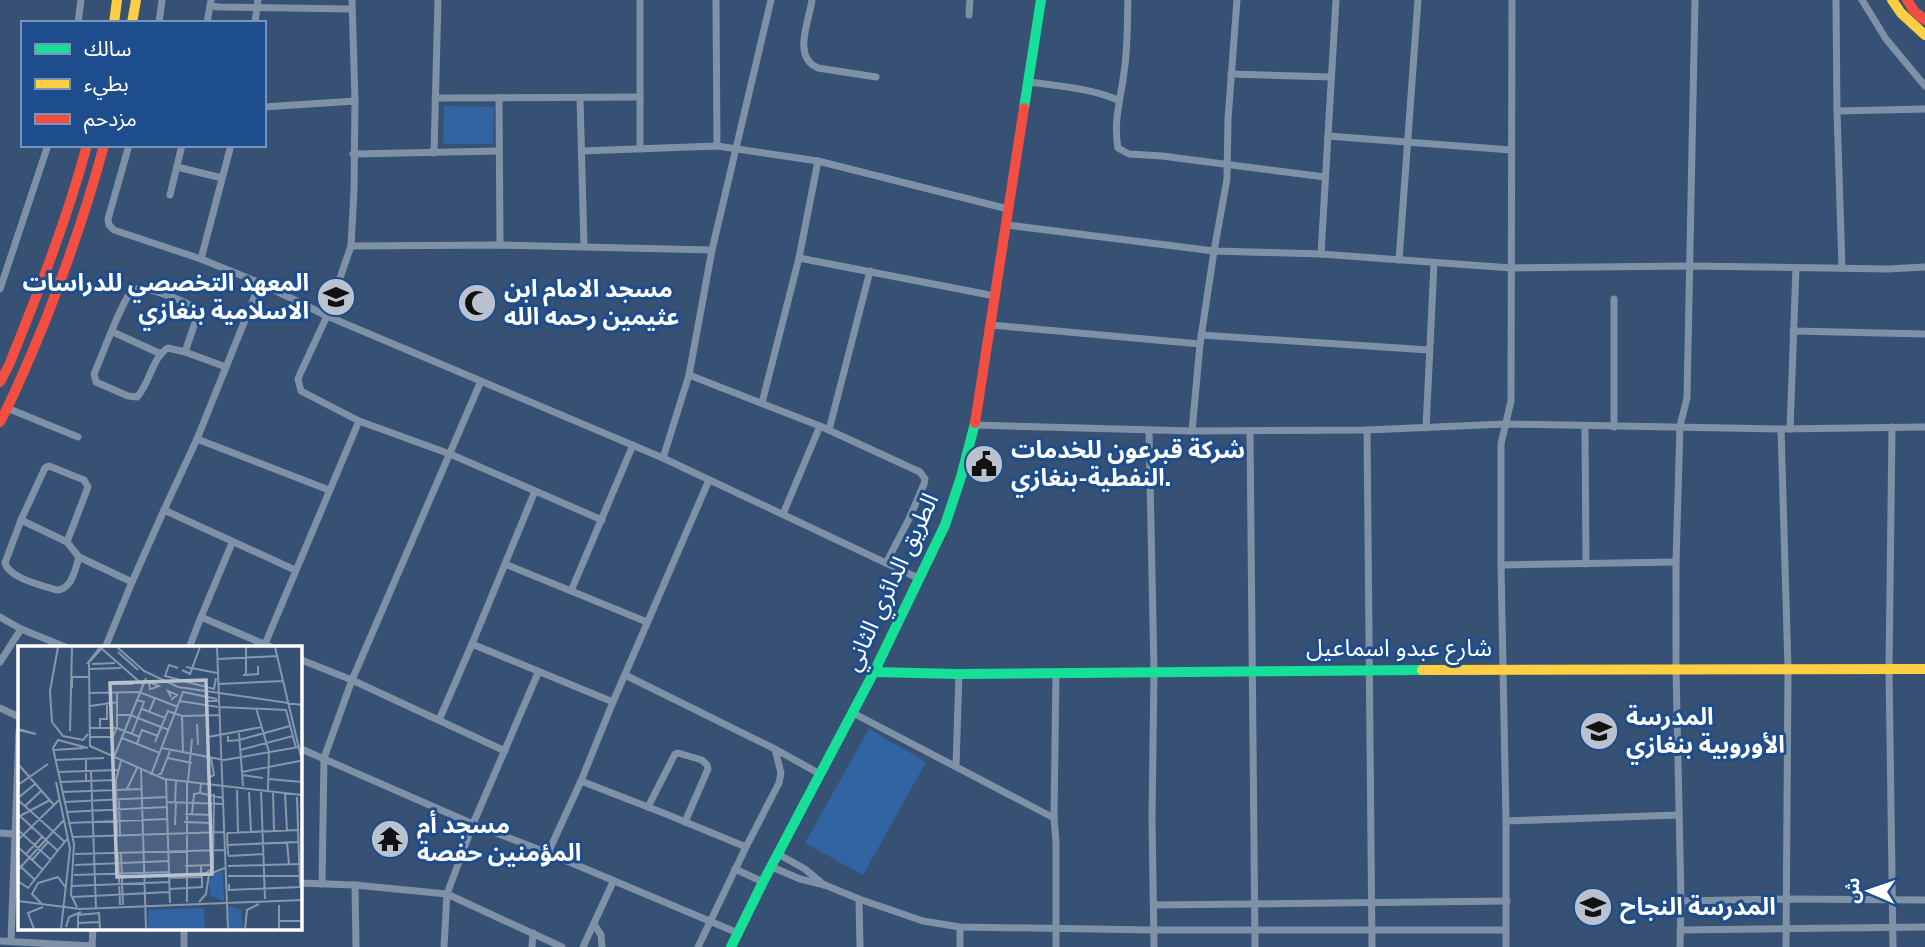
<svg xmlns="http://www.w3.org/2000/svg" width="1925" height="947" font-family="'Public Sans','Noto Sans Arabic',sans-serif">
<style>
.green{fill:#3264a3}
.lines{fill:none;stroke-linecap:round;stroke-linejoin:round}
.street{stroke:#7e91a7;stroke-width:7}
.fast{stroke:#16e098;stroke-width:10}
.slow{stroke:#ffcf43;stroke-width:10}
.jam{stroke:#f24e42;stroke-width:10}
.labels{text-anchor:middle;stroke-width:6;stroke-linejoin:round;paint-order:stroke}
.poi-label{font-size:24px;font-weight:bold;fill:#fff;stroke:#1e4d8d;text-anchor:start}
.street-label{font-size:24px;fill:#fff;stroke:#1e4d8d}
.inset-road{fill:none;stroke:#8797ac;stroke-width:2}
.view{fill:#b9c2ce;fill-opacity:0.15;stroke:#b9c2ce;stroke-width:3.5}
.inset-edge{fill:none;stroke:#fff;stroke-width:3.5}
</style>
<rect width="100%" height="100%" fill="#375174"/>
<!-- green -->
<g class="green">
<path d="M444 106 494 107 493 144H443Z"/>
<path d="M869 729 926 762 863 875 805 843Z"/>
</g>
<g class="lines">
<!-- street -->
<g class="street">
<path d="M211 0 210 6 220 7 351 9"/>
<path d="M716 0 717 146"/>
<path d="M812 0C809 22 792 57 818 68L876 77"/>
<path d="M1128 0C1127 24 1128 48 1124 72 1121 98 1113 121 1118 148L1129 154 1162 156 1325 177"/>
<path d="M1836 0 1837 111 1842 268"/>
<path d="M1862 0 1886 39 1925 86"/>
<path d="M969 15 970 0"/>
<path d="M78 23 81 0"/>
<path d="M159 23 162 0"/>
<path d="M207 23 210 6"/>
<path d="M255 23 258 0"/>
<path d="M1231 74 1331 77"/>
<path d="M1029 82C1059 86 1090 88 1118 100"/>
<path d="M435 98 640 97"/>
<path d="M499 98 500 245"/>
<path d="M580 98 584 246"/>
<path d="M264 107 355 101"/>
<path d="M1837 111 1925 109"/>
<path d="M1328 136 1511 150"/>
<path d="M129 145 108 219 109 225 114 230 201 259 260 283 327 316 663 458 920 579"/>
<path d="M640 149V0"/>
<path d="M582 151 717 146 818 161 1008 209"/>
<path d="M434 153 438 0"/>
<path d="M353 154 499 151"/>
<path d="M177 167 222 178"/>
<path d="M170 195 182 145"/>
<path d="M1007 225 1214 251 1321 254 1511 268 1689 266 1888 269 1925 267"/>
<path d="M351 246 500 245 712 250"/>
<path d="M1321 254 1336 0"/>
<path d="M799 258 995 296"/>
<path d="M201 259 231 145"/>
<path d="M1399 260 1418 0"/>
<path d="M0 289 48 145"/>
<path d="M1614 299V427"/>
<path d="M991 325 1200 344"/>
<path d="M1793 331 1925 334"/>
<path d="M113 332 161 354"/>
<path d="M1201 335 1429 350"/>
<path d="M185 352 197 317 195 308C185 302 143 283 133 290 124 295 100 361 94 374L96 382 128 396 137 397C150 384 152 357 168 348L185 352 226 367"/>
<path d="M689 375 820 426 920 472 925 479 924 484 909 519 886 563"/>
<path d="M762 403 799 258 818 161"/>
<path d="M7 408 78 437"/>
<path d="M359 421 450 454 602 520"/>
<path d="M975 425 1192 431 1367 430 1505 424 1781 429 1925 427"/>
<path d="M1585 427 1586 564"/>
<path d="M1892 427 1889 669 1893 947"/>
<path d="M1426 428 1434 263"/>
<path d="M1781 429 1788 668 1786 947"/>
<path d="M1790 429 1796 268"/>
<path d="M829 430 870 271"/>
<path d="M1149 430 1154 671 1152 818 1154 947"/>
<path d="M1367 430 1372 947"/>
<path d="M1192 431 1200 344 1214 251 1227 179 1228 119 1237 0"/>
<path d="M1250 431 1255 947"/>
<path d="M197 439 329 490"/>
<path d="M663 458 689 375 712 250 771 0"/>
<path d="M535 491 472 644 613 702"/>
<path d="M164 510 197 439 260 283"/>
<path d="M783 514 820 426"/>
<path d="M21 520 67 542 79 557 132 582"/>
<path d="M67 542 88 487 84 480 49 466 45 468 21 520 5 563C9 578 41 585 56 590 72 590 75 570 79 557"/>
<path d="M505 564 647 622"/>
<path d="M1501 565 1676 562"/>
<path d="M571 591 633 445"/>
<path d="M0 617 21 629 68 648"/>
<path d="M201 617 232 543"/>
<path d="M265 644 359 421 301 391 298 379 300 374 327 316 351 246 354 191 355 101 352 0"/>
<path d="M105 648 132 582 164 510 295 570"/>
<path d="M189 648 201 617 273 648"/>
<path d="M299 659 352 680 505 751"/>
<path d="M0 662 21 629"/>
<path d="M1056 672 1054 818 1056 842V947"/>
<path d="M625 675 775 749 820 774"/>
<path d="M0 708 19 717"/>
<path d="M853 713 1054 818"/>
<path d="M439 720 472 644"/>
<path d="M299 748 473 824 548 853 738 933"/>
<path d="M956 766 959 674"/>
<path d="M581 781 666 814 746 847"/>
<path d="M648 807 675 754 678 753 702 760 707 765 708 769 685 822"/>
<path d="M1506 821 1679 815"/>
<path d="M0 833 15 834"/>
<path d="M548 853 581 781 613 702 709 480"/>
<path d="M778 854 805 869 824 885"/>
<path d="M772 867 800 879 825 885 859 899 923 921 960 927 1153 930H1506"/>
<path d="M735 869 763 882"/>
<path d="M299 883 355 885 447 894 562 947"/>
<path d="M322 884 324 758 352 680 481 381"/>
<path d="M355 885 356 947"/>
<path d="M859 899 860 947"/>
<path d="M1681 901 1786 899 1925 900"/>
<path d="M1154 905 1507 901"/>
<path d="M594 924 601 935 602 947"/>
<path d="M960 927V947"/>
<path d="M1680 930 1925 927"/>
<path d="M0 941 92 946"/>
<path d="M11 941 19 731"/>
<path d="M92 947 93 928"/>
<path d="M184 947V928"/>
<path d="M444 947 447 894 473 824 538 673"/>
<path d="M532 947 533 933"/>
<path d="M583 947 613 882"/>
<path d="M698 947 746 847 779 783 781 773 775 749"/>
<path d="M1506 947V821L1501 565V444L1511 401 1512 0"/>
<path d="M1680 947 1681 901 1676 668V562L1680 426 1687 398 1695 0"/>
</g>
<!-- fast -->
<g class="fast">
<path d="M1024 108 1041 0"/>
<path d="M874 672 959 674 1422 670"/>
<path d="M731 947 763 882 874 672 945 525 961 477 975 423"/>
</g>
<!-- slow -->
<g class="slow">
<path d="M1892 0 1901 13 1925 35"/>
<path d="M114 23 117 0"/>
<path d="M132 23 136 0"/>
<path d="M1422 670 1925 669"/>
</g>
<!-- jam -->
<g class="jam">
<path d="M1907 0 1915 12 1925 20"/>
<path d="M0 382 9 365C38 293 67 220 87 145"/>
<path d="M0 422C17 390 30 357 44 324 67 265 88 206 104 145"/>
<path d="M975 423 1024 108"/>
</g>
</g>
<!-- icons -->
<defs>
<g id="school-disc" transform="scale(2.0125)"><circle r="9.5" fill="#b9c2ce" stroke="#1e4d8d"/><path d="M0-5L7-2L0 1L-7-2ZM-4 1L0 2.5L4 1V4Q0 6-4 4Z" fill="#111"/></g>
<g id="mosque-disc" transform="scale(2.0125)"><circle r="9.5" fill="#b9c2ce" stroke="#1e4d8d"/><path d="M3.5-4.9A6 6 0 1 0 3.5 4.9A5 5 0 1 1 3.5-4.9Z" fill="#111"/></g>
<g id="civic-disc" transform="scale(2.0125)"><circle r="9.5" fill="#b9c2ce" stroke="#1e4d8d"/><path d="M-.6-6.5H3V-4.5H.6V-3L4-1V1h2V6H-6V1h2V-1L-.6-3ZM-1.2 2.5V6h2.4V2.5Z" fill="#111"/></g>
<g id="temple-disc" transform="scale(2.0125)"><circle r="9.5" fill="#b9c2ce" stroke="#1e4d8d"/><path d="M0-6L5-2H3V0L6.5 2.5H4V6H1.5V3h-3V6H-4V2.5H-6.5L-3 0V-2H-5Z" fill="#111"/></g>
</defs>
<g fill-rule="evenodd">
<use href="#school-disc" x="336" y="297"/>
<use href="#mosque-disc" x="477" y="303"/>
<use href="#civic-disc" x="984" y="464"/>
<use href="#school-disc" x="1599" y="731"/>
<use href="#temple-disc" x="390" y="839"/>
<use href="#school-disc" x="1593" y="907"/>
</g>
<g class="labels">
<!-- poi labels -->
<g class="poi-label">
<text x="309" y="291" text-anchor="end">المعهد التخصصي للدراسات<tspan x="309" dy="28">الاسلامية بنغازي</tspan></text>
<text x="504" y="297">مسجد الامام ابن<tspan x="504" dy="28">عثيمين رحمه الله</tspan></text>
<text x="1011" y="458">شركة قبرعون للخدمات<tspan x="1011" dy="28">النفطية-بنغازي.</tspan></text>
<text x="1626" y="725">المدرسة<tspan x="1626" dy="28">الأوروبية بنغازي</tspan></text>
<text x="417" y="833">مسجد أم<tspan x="417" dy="28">المؤمنين حفصة</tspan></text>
<text x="1620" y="915">المدرسة النجاح</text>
</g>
<!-- street labels -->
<g class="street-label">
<text transform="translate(891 582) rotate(-65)" y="8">الطريق الدائري الثاني</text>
<text x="1399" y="656">شارع عبدو اسماعيل</text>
</g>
</g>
<!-- overview -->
<g transform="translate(18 646)">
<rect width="284" height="284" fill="#375174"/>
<path d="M196 226H205L206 255 193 250 191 236ZM210 260 223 264 225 283H211ZM186 262 187 283H130V264Z" fill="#3264a3"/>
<path class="inset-road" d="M40 1 32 45 34 76 45 90 65 94 70 88M85 1 71 16 72 100 146 133 284 149M99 1 126 25 160 41 284 59M199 1 210 283M228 1V28M257 1 284 115M83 2 124 38M100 6 120 24M200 13 259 10M69 18 82 1M74 18 97 17M168 21 199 27M160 22 151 19 147 30 196 43 198 32M71 23 103 22M164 24 172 28 182 1M225 29 240 28V20M93 38H115M201 38 265 35M54 42V31H71M132 44 131 36 141 40 133 43M72 47 121 46 137 52 131 66M153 51 150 45 159 49 153 54M137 52 160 61M162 55 200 61M72 60 100 56M202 61 268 64 278 102M238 62 251 106 250 145M124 63 147 72 150 65 164 70 202 69M100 69H112L151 84M188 69V55H200M164 70 165 106M179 78 180 99M72 82H99L122 91M82 82V73H89V56M0 83 18 88 0 84M52 85 54 1M114 87 126 56 119 54M221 87 225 140M210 90V95L221 94 272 80M72 91H96M190 91 244 81M104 92 142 107M93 96 99 81V47M137 96 147 72M119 98 124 84 140 90M144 102 206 114 281 101M36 104 66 102M222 104 275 90M96 111 128 32M68 112V135M150 112 174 117M37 114 86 112M0 118 36 159M123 124 128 283M73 125 78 262M40 126 100 124M224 126 282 115M140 128H143L152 105M133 129 165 46 199 53M224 129 245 132M190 132 196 129 193 112M251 133 284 136M148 134 152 257M38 136 52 203 43 283M42 136 98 134M169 136V256M170 136 174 93M0 139 30 118M109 143 119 122M219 144 220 187M243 144 247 253M44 146 124 143M231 146 233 186M255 146 256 185M182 147 205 152M267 147 269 185M279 151 282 241M0 152 17 138M101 153 102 189M0 154 47 196M46 156 148 151M148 156 205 158M157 156 158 135M7 160 23 145M49 166 149 161M167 168 194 169M174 168 176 148 182 147 183 138M2 170 40 205M0 171 32 154M166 176 194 177M50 177 149 173M157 179 158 156M0 184 33 214M209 187 210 209M209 187 281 184M99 189 98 134 103 115M54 191 206 186M0 194 41 154M269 196 271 219M209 199 281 196M0 201 25 224M100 206 102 259M103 207 105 259M8 208 24 191M57 208 206 204M210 210 246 208M14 214 30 196M0 218 17 234M57 219 151 215M167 220 194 219M210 220 284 218M0 224 45 175M195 224 196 148M56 229 151 226M210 230H284M151 232 183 231V219M0 235 10 242 49 193M211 238V244L282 241M54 240 152 236M184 241V230L196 221M152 243 185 241M55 251 151 246M0 255 62 263 284 254M181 256 188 248 191 228 207 222M24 258 14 248 20 237 40 231 48 242M261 259V283M59 261 53 249 56 198 35 102 40 94 70 102M261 275H284M60 277 81 276M48 281 51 271 63 266M16 283 10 267 25 261M60 283V269L81 267 82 283M227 283 229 264 241 258"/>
<path class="view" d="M188 34 194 228 99 231 92 37Z"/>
<rect width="284" height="284" class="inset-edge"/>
</g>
<!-- legend -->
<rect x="21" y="21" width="245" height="126" fill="#1e4d8d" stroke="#7894bb" stroke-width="2"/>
<rect x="35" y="44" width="35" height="10" fill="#16e098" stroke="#7894bb" stroke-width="2"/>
<text x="84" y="56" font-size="21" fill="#ffffff">سالك</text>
<rect x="35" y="79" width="35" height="10" fill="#ffcf43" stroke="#7894bb" stroke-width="2"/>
<text x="84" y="91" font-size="21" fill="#ffffff">بطيء</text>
<rect x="35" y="114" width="35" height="10" fill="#f24e42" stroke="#7894bb" stroke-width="2"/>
<text x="84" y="126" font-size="21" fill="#ffffff">مزدحم</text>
<!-- north arrow -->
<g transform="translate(1869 891) rotate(272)" stroke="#1e4d8d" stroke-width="5" paint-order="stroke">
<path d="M0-5L12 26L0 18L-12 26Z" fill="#ffffff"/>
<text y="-10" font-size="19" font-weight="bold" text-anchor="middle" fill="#ffffff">ش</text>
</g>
</svg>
